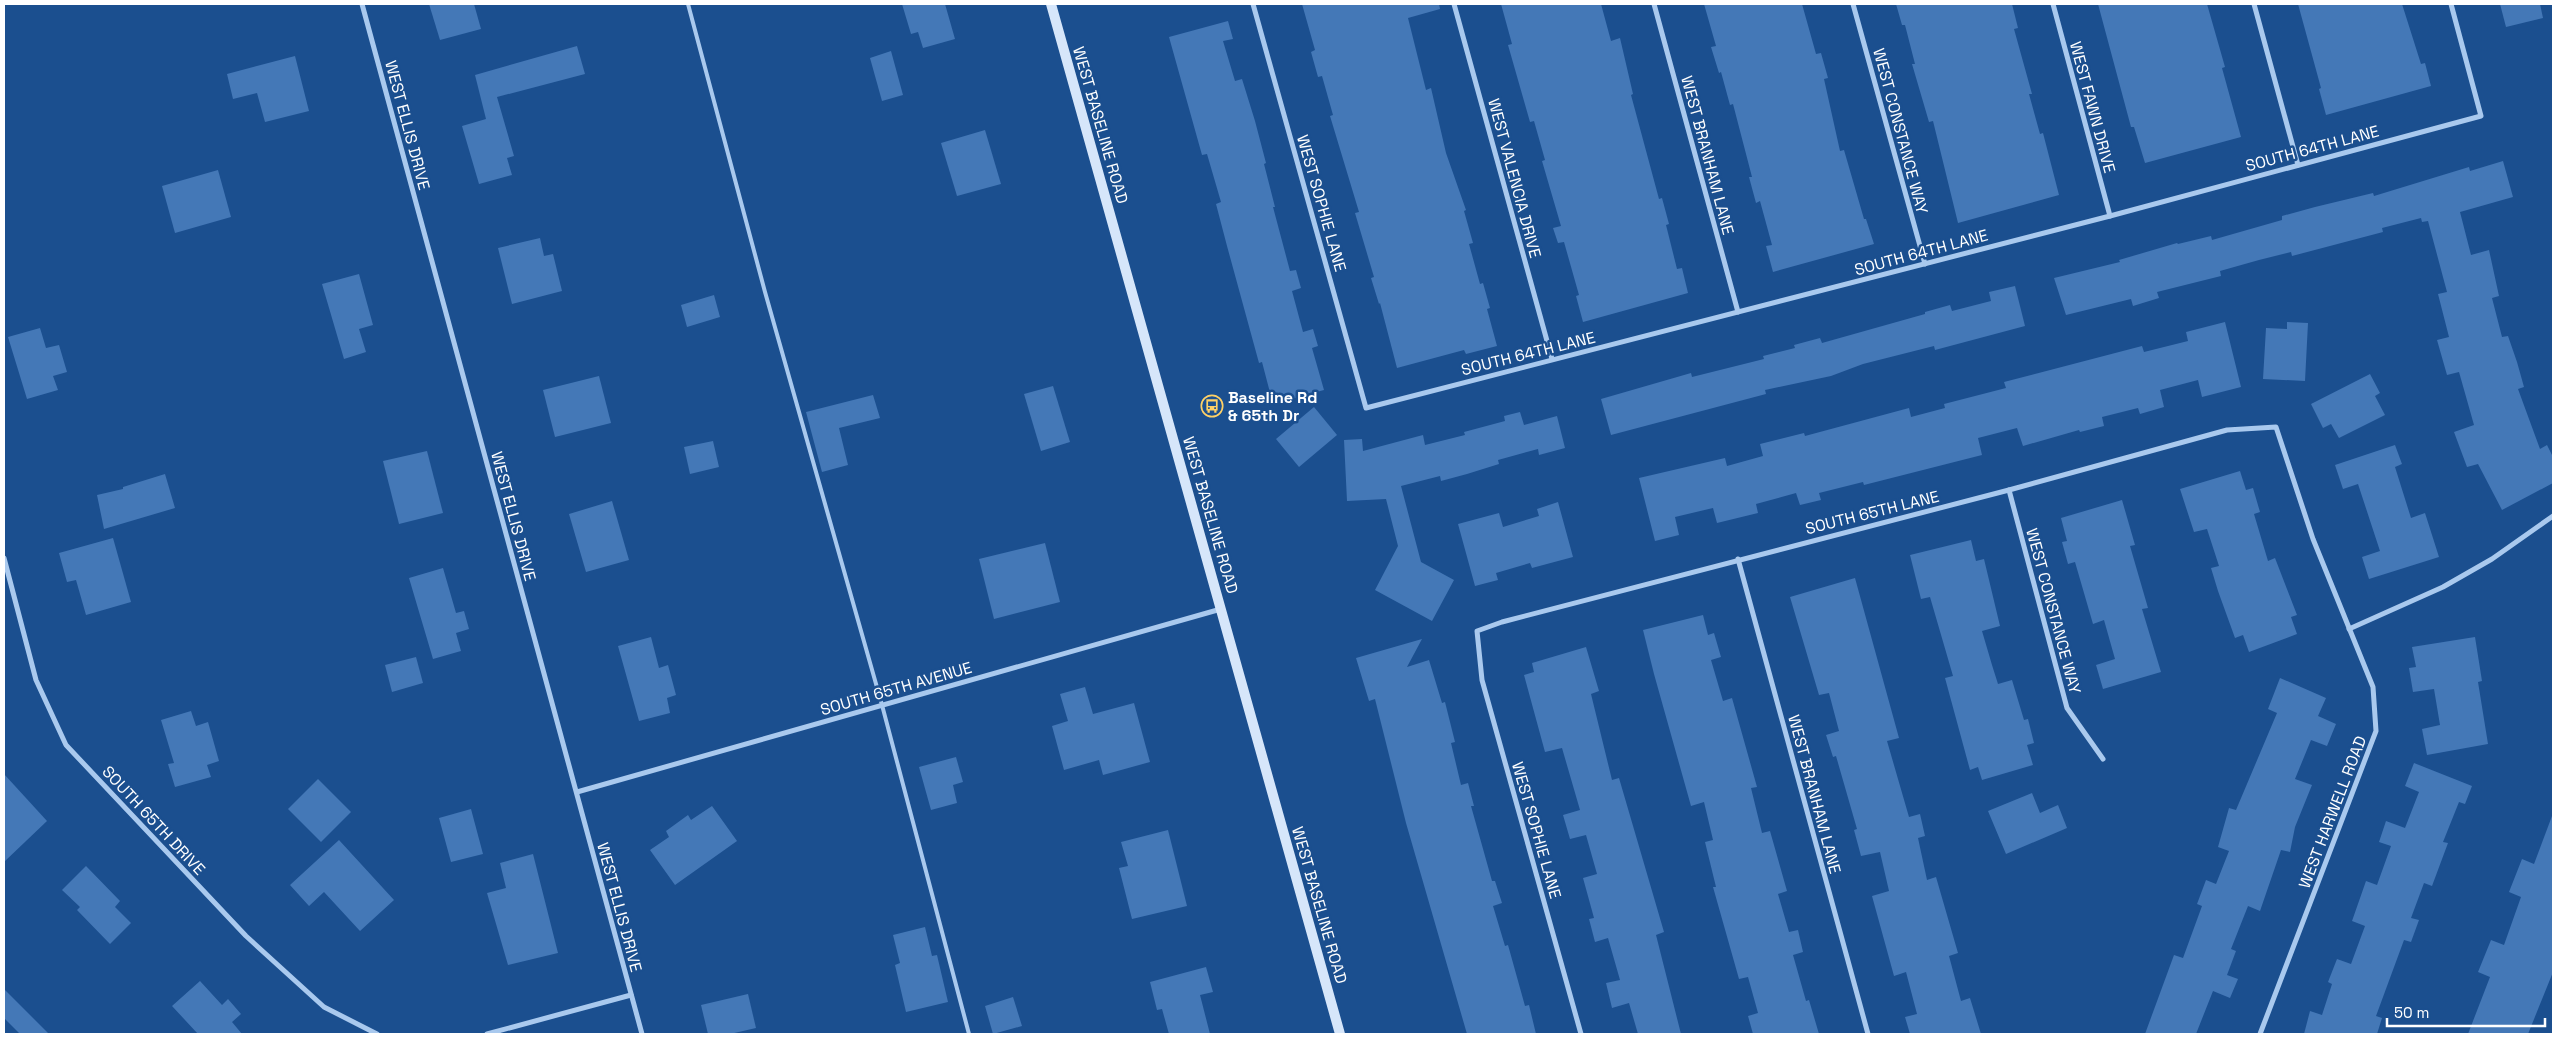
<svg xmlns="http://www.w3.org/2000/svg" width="2557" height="1038" font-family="'Space Grotesk',sans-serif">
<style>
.building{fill:#4478b7}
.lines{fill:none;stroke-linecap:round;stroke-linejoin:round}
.service{stroke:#a9c9ee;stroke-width:4}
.minor{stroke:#a9c9ee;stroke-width:5}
.secondary{stroke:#d6e6fa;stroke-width:10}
.labels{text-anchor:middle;stroke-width:5;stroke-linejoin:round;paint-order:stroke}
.street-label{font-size:16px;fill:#fff;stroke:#1b4f8f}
.poi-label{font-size:16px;font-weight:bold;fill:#fff;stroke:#1b4f8f;text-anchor:start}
</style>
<rect width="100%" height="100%" fill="#1b4f8f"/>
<!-- building -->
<g class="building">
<path d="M429 4H474L481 29 440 40Z"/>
<path d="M902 4H945L955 39 923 48 918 32 911 34Z"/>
<path d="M1302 4H1439L1440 9 1408 18 1426 90 1431 88 1446 153 1466 210 1464 211 1473 243 1469 244 1480 284 1483 283 1490 308 1487 309 1497 346 1466 354 1464 350 1397 368 1380 303 1379 304 1371 278 1374 277 1355 213 1359 212 1330 116 1333 115 1322 76 1318 77 1311 52 1315 50Z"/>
<path d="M1501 4H1601L1611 41 1620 38 1633 94 1631 95 1659 199 1662 198 1669 224 1666 225 1677 269 1682 268 1688 293 1583 322 1576 296 1579 295 1564 242 1558 243 1553 228 1561 226 1542 161 1545 160 1534 121 1530 122 1508 45 1512 44Z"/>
<path d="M1704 4H1802L1816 54 1821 53 1828 78 1824 79 1840 151 1844 150 1864 219H1866L1874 244 1773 272 1766 246 1772 245 1760 201 1756 203 1749 177H1752L1733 104 1730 105 1721 72 1719 73 1711 47 1716 46Z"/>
<path d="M1896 4H2012L2018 28 2014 29 2032 94H2029L2040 134 2043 133 2059 195 1958 223 1933 121 1929 122 1912 64H1915L1905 25H1902Z"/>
<path d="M2098 4H2207L2225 67 2222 68 2241 137 2145 163 2134 127H2131Z"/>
<path d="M2298 4H2402L2421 64 2425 63 2431 86 2326 115 2319 89 2321 88Z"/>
<path d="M2500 4H2540L2543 18 2506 27Z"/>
<path d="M1228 21 1233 39 1223 41 1235 81 1242 79 1255 121 1266 163 1264 164 1275 207H1273L1290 271 1296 270 1301 288 1292 291 1303 332 1313 329 1318 346 1312 348 1324 390 1273 404 1262 362 1259 363 1227 246 1216 204 1221 202 1207 154 1202 155 1169 37Z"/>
<path d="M577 46 585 74 497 97 514 156 507 158 512 175 479 184 462 126 486 119 475 75Z"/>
<path d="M891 51 903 95 882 101 870 58Z"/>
<path d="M295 56 309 111 265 122 257 93 233 99 227 74Z"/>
<path d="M985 130 1001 184 957 196 941 143Z"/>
<path d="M2503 161 2513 197 2460 212 2471 255 2489 250 2499 296 2492 298 2502 337 2508 336 2517 362 2524 387 2518 389 2540 449 2547 445 2553 457V483L2502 510 2478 464 2467 467 2454 432 2474 425 2459 372 2447 375 2437 340 2449 337 2438 294 2447 292 2428 221 2422 222 2421 218 2382 228 2383 232 2292 256 2291 252 2259 260 2220 271 2221 276 2157 292 2159 298 2133 306 2131 299 2066 315 2054 278 2120 262 2119 260 2177 243 2178 244 2211 236 2212 240 2282 220V216L2315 207 2373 193 2374 196 2469 167 2470 171Z"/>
<path d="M218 170 231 217 175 233 162 186Z"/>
<path d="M540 238 544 256 553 254 562 291 512 304 498 248Z"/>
<path d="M359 274 373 325 359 329 366 352 344 359 322 284Z"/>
<path d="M2015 286 2025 326 1935 350 1934 346 1863 364 1831 376 1765 390 1766 394 1611 435 1601 399 1691 373 1692 377 1764 359 1763 356 1795 348 1794 345 1820 338 1822 343 1925 314V312L1950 305 1952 311 1991 301 1989 292Z"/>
<path d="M714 295 720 317 687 327 681 305Z"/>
<path d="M2225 322 2241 387 2202 397 2198 380 2160 390 2164 407 2140 414 2138 408 2102 417 2104 426 2080 432 2079 430 2023 446 2017 428 1978 438 1982 455 1864 485 1863 482 1819 493 1821 500 1800 505 1796 493 1756 504 1758 513 1717 523 1713 508 1675 517 1679 535 1655 541 1639 478 1725 458 1727 466 1763 456 1760 444 1804 433 1805 436 1909 408 1911 417 1945 408 1944 404 2006 388 2004 382 2142 346 2144 352 2188 341 2186 332Z"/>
<path d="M2287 322 2308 323 2305 381 2263 379 2266 328 2287 329Z"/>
<path d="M40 328 46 348 59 345 67 372 53 376 58 390 27 399 8 337Z"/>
<path d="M2370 374 2380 393 2375 396 2385 415 2339 438 2331 424 2323 428 2311 404Z"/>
<path d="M599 376 611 423 555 437 543 390Z"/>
<path d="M1053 386 1070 442 1041 451 1024 394Z"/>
<path d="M873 395 880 418 839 428 848 465 822 472 806 412Z"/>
<path d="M1314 407 1337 435 1299 467 1276 439Z"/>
<path d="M1520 412 1524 425 1557 416 1565 448 1539 455 1538 449 1498 460 1499 464 1467 474 1441 481 1440 476 1401 486 1421 562 1454 580 1432 621 1375 590 1398 546 1386 499 1347 501 1344 440 1362 439 1363 451 1423 435 1425 445 1465 435 1464 432 1505 421 1504 416Z"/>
<path d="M713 441 719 467 690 474 684 447Z"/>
<path d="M2395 445 2402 464 2395 467 2411 518 2425 513 2439 557 2369 579 2362 557 2380 551 2358 484 2343 489 2335 465Z"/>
<path d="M427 451 443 513 399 524 383 461Z"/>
<path d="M2240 471 2246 490 2253 488 2260 512 2254 514 2268 561 2275 558 2297 615 2291 617 2297 634 2249 652 2243 635 2235 638 2218 591 2211 568 2219 566 2207 529 2194 532 2180 489Z"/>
<path d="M165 474 175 508 104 529 97 495 123 489V487Z"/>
<path d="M2122 500 2135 545 2130 546 2148 608 2142 609 2161 672 2103 689 2096 665 2115 659 2104 620 2093 624 2075 562 2068 564 2062 542 2067 541 2061 518Z"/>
<path d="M612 501 629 560 586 572 569 514Z"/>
<path d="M1558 502 1573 557 1532 568 1530 563 1496 573 1498 580 1475 586 1458 524 1499 513 1503 527 1539 516 1537 509Z"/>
<path d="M113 538 131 602 86 615 76 580 67 582 59 553Z"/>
<path d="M1971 540 1976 561 1984 559 2000 626 1982 631 1992 665 1998 684 2012 680 2024 720 2028 719 2034 743 2027 745 2033 765 1982 780 1978 767 1970 770 1945 678 1953 676 1930 597 1921 599 1910 555Z"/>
<path d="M1045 543 1060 602 994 619 979 559Z"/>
<path d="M443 568 456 613 464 611 469 629 456 633 461 651 433 659 409 578Z"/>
<path d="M1855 578 1899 738 1887 741 1909 817 1920 814 1925 836 1918 838 1927 880 1936 877 1958 953 1949 956 1961 1001 1970 998 1981 1034H1910L1905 1017 1917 1014 1906 972 1894 976 1872 896 1889 891 1880 852 1861 856 1854 830 1857 829 1836 756 1833 757 1826 735 1839 731 1829 693 1819 695 1790 597Z"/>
<path d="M1703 615 1708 635 1714 633 1721 657 1711 660 1723 701 1732 698 1757 787 1751 788 1762 833 1770 831 1787 891 1778 894 1789 932 1798 930 1803 952 1793 955 1806 1001 1809 1000 1819 1034H1753L1748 1016 1758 1013 1748 977 1739 979 1713 887H1716L1705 842 1713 840 1704 802 1691 806 1654 674 1643 630Z"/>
<path d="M651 637 659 668 668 665 676 695 667 698 670 713 639 721 618 646Z"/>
<path d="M2475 637 2482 681 2478 682 2488 744 2427 755 2422 729 2440 725 2434 689 2413 692 2409 668 2416 667 2412 647Z"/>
<path d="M1422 639 1407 667 1429 660 1442 703 1445 702 1455 742 1451 743 1461 785 1468 783 1474 806H1471L1492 881H1495L1502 903 1493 906 1505 946 1508 945 1525 1006 1529 1005 1536 1034H1467L1406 823 1375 699 1369 701 1356 658Z"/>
<path d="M1586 647 1599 691 1591 694 1612 780 1619 778 1664 932 1656 935 1681 1034H1638L1629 1003 1612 1008 1606 983 1620 980 1608 938 1595 942 1589 919 1594 918 1583 878 1597 874 1586 835 1570 839 1563 815 1580 810 1562 748 1545 752 1524 675 1534 672 1532 663Z"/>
<path d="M416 657 423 683 392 692 385 665Z"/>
<path d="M2280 678 2326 698 2318 716 2336 724 2327 746 2311 740 2295 779 2312 785 2295 827 2290 852 2281 850 2260 911 2248 906 2231 949 2236 951 2227 975 2238 979 2230 998 2213 991 2196 1034H2145L2174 955 2183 958 2202 906 2197 904 2206 880 2216 884 2229 851 2218 847 2229 808 2236 810 2277 713 2268 709Z"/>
<path d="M1085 687 1093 714 1134 703 1150 762 1103 775 1099 760 1064 770 1052 726 1068 721 1060 694Z"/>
<path d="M191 711 196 726 208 722 219 761 207 765 211 777 175 787 168 764 174 763 161 720Z"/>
<path d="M956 757 963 782 953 785 957 803 931 810 919 767Z"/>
<path d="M2414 763 2472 786 2465 804 2459 802 2443 842 2448 843 2432 886 2424 883 2411 918 2419 920 2411 942 2404 940 2376 1016 2382 1018 2377 1034H2304L2310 1011 2322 1015 2332 984 2328 982 2337 959 2351 964 2365 926 2352 921 2366 881 2377 885 2391 846 2379 842 2386 821 2405 828 2419 792 2405 786Z"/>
<path d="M4 774 47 821 4 862Z"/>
<path d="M318 779 351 812 321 842 288 809Z"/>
<path d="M2032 793 2040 813 2058 805 2067 828 2006 854 1988 811Z"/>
<path d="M712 806 737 841 675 885 650 850 669 837 666 831 688 815 691 820Z"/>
<path d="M471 809 483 854 451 862 439 818Z"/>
<path d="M2552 816 2553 972 2528 1034H2468L2490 977 2478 972 2491 940 2504 945 2521 897 2509 892 2522 859 2534 864Z"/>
<path d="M1168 830 1187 906 1132 919 1119 868 1128 866 1121 842Z"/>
<path d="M339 840 394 900 360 931 324 892 309 906 290 885Z"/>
<path d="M533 854 558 953 508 965 487 893 506 888 500 863Z"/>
<path d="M86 866 120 901 115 907 131 923 110 944 77 910 80 907 62 890Z"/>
<path d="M925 927 932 956 937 955 948 1002 906 1012 895 965 900 963 893 935Z"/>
<path d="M1206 967 1213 992 1200 995 1210 1034H1169L1162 1009 1157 1010 1150 982Z"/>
<path d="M200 981 222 1005 228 999 241 1014 232 1022 242 1034H198L172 1006Z"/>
<path d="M4 989 49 1034H20L4 1018Z"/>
<path d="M748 994 756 1028 730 1034H708L701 1005Z"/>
<path d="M1013 997 1022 1026 993 1034 985 1006Z"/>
</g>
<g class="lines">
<!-- service -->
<path class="service" d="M688 4 765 292 882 705 969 1034"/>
<!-- minor -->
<g class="minor">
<path d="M362 4 642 1034"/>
<path d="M1253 4 1366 408 2110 216 2481 116 2451 4"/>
<path d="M1454 4 1552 359"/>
<path d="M1654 4 1738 312"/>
<path d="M1853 4 1925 264"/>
<path d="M2053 4 2110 216"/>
<path d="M2254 4 2298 165"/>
<path d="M2009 490 2067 708 2103 759"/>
<path d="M4 558 36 680 66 745 246 936 324 1007 377 1034"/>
<path d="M1738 559 1868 1034"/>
<path d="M2349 629 2443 587 2492 559 2553 516"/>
<path d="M577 792 1221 609"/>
<path d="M487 1034 631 995"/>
<path d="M1581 1034 1482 680 1477 631 1502 622 2009 490 2227 430 2276 427 2313 539 2373 687 2376 731 2260 1034"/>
</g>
<!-- secondary -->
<path class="secondary" d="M1051 4 1340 1034"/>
</g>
<!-- icons -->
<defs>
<g id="bus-ring" transform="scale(1.125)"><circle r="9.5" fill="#1b4f8f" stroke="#ffd166" stroke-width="1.5"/><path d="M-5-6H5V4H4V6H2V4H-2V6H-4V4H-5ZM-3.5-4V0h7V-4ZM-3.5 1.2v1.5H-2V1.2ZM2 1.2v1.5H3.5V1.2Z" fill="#ffd166"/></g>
</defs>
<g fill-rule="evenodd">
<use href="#bus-ring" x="1212" y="406"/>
</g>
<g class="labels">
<!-- street labels -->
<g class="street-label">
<text transform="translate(2093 107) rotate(75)" y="6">WEST FAWN DRIVE</text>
<text transform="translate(408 125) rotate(75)" y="6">WEST ELLIS DRIVE</text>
<text transform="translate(1101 125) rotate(74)" y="6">WEST BASELINE ROAD</text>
<text transform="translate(1901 131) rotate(75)" y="6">WEST CONSTANCE WAY</text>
<text transform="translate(2312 148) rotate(-15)" y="6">SOUTH 64TH LANE</text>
<text transform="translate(1708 155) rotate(75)" y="6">WEST BRANHAM LANE</text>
<text transform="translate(1515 178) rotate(75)" y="6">WEST VALENCIA DRIVE</text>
<text transform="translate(1322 203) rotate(74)" y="6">WEST SOPHIE LANE</text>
<text transform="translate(1921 252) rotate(-15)" y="6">SOUTH 64TH LANE</text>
<text transform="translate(1528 353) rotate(-14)" y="6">SOUTH 64TH LANE</text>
<text transform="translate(1872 512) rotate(-14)" y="6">SOUTH 65TH LANE</text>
<text transform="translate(1211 515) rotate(74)" y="6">WEST BASELINE ROAD</text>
<text transform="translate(514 516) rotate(75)" y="6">WEST ELLIS DRIVE</text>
<text transform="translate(2054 611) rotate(75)" y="6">WEST CONSTANCE WAY</text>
<text transform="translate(896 688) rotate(-16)" y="6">SOUTH 65TH AVENUE</text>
<text transform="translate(1815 794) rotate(75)" y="6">WEST BRANHAM LANE</text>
<text transform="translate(2332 812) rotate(-69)" y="6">WEST HARWELL ROAD</text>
<text transform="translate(154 820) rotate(47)" y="6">SOUTH 65TH DRIVE</text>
<text transform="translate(1537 830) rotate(74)" y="6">WEST SOPHIE LANE</text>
<text transform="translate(1320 905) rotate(74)" y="6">WEST BASELINE ROAD</text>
<text transform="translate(620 907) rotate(75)" y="6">WEST ELLIS DRIVE</text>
</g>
<!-- poi labels -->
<g class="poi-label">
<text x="1228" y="403">Baseline Rd<tspan x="1228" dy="18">&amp; 65th Dr</tspan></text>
</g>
</g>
<!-- border -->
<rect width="2557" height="1038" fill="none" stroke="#ffffff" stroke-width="10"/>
<!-- scale -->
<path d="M2387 1018v8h158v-8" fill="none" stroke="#ffffff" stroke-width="2.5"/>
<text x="2394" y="1018" font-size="15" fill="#ffffff" stroke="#1b4f8f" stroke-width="4" paint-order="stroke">50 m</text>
</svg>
